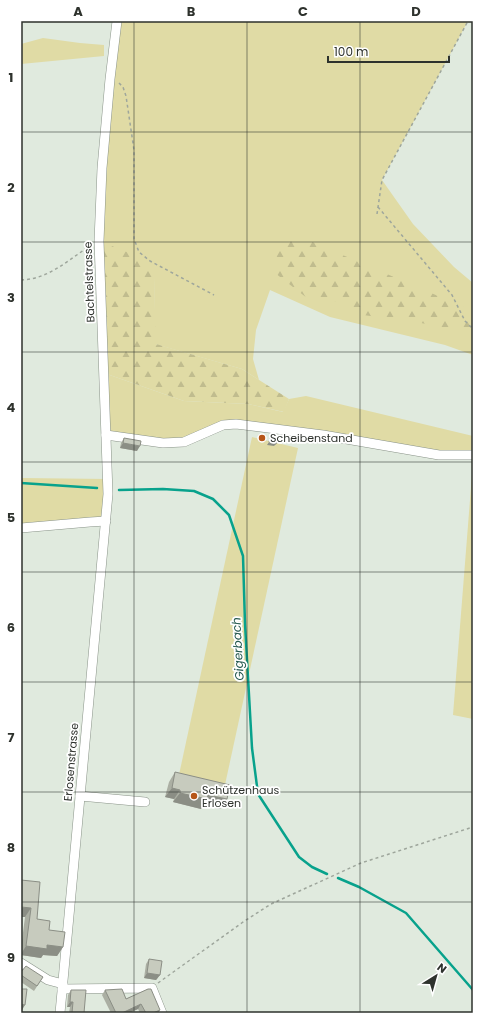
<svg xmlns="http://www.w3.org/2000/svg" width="494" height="1034" font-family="Poppins,sans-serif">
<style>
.grass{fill:#e0dba5}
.forest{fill:url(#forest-firs)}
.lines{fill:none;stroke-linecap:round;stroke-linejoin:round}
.stream{stroke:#08a28c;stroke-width:2.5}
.minor-casing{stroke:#899388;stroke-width:10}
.path{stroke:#9ea69c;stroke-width:1.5;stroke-dasharray:3 3;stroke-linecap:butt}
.minor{stroke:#fff;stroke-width:9}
.wall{fill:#abafa3}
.shaded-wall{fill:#8b8e85}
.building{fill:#c7cbbe;stroke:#8b8e85}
.grid{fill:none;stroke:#2e322d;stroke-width:1;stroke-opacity:0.55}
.poi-dot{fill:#b75618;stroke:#fff;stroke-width:1.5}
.labels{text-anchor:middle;stroke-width:3.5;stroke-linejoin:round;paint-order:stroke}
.street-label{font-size:11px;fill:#2e322d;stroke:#fff}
.poi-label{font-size:11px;fill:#2e322d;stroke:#fff;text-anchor:start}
.water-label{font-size:12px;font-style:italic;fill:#265a50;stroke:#fff}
.neatline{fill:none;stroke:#2e322d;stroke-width:1.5}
.grid-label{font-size:13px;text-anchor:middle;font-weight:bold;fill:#2e322d}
</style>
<defs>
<pattern id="forest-firs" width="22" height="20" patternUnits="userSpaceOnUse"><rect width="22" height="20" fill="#e0dba5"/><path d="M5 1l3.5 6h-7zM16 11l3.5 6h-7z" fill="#c0bc8e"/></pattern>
</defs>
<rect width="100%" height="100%" fill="#e0eade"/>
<!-- grass -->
<g class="grass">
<path d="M117 21H468L382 180 413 224 454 267 473 283V355L445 345 330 317 270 290 256 330 253 359 259 380 242 369 155 344 154 277 99 241Z"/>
<path d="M43 38 80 43 104 45V56L21 64V44Z"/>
<path d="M104 373 184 401 248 404 283 412 289 399 306 396 473 436V455H439L236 424 184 442 106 435Z"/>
<path d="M252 437 298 448 223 794 177 784Z"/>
<path d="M473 462V719L453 715Z"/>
<path d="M21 478 109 479 106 521 21 528Z"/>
</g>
<!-- forest -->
<g class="forest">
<path d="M289 238 310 241 473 311V335L462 331 421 323 356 314 342 302 307 298 275 273 277 251Z"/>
<path d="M99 241 150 261 154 277 156 344 242 369 289 399 284 412 248 404 184 401 104 373Z"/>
</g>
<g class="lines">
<!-- stream -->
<g class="stream">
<path d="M21 483 97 488"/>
<path d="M119 490 163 489 194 491 213 499 229 515 243 556 245 624 252 748 258 794 299 857 312 867 327 874"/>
<path d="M338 878 359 887 406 913 473 990"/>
</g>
<!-- minor casing -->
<g class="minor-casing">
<g id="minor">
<path d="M106 435 163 443 184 442 223 425 236 424 323 435 439 455H473"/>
<path d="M21 528 90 522 106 521"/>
<path d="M80 796 145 802"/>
<path d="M21 963 48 980 63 984"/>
<path d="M62 989 152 988 162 1013"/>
<path d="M60 1013 108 494 99 241 102 168 110 79 117 21"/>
</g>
</g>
<!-- path -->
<g class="path">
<path d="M119 83 123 87 126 96 134 150V239L139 252 150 261 214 295"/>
<path d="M378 207 452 295 465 321 473 329"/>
<path d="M377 214 382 180 468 21"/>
<path d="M21 280C49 279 68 260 90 246"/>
<path d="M158 983 243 922 271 904 361 863 473 827"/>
</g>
<!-- minor -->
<use href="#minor" class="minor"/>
</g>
<!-- wall -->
<g class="wall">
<path d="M124 438 137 451 120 448 121 443Z"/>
<path d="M175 772 220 809 203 805 201 809 173 802 174 799 165 797 169 782Z"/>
<path d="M21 880 37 919 49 930 63 947 57 956 43 955 41 958 21 955V948L25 917Z"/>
<path d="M149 959 160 975 156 980 144 978 146 964Z"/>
<path d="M21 972 43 977 34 991 21 982Z"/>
<path d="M148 989 158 1013H140L138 1009 129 1013H111L102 995 105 990 126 999Z"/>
<path d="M71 990 84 1013H69L70 1007H67L68 995Z"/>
</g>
<!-- shaded-wall -->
<g class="shaded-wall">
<path d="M96 21H107L106 22Z"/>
<path d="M269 442 276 444 274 446 267 445Z"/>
<path d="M123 443 140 446 137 451 120 448Z"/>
<path d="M172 788 180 790 174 799 165 797Z"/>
<path d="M180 793 208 795 227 799 220 809 203 805 201 809 173 802Z"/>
<path d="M21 907 31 908 25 917H21Z"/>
<path d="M47 945 63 947 57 956 43 955 41 958 21 955V954L26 946Z"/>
<path d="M147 973 160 975 156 980 144 978Z"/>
<path d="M70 1002H73L70 1007H67Z"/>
<path d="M21 1004 25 1005 22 1010H21Z"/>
<path d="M141 1004 138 1009 129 1013H122Z"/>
<path d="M160 1010 158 1013H153Z"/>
</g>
<!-- building -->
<g class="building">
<path d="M271 435 278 437 276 444 269 442Z"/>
<path d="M124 438 141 441 140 446 123 443Z"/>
<path d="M175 772 230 785 227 799 208 795 207 799 180 793V790L172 788Z"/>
<path d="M21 880 40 882 37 919 50 921 49 930 65 932 63 947 47 945V949L26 946 31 908 21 907Z"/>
<path d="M149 959 162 961 160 975 147 973Z"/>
<path d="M26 966 43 977 37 986 21 975V972Z"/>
<path d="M21 989H27L25 1005 21 1004Z"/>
<path d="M122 989 126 999 148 989H151L160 1010 153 1013H146L141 1004 122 1013H116L105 990Z"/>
<path d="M71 990H86L84 1013H72L73 1002H70Z"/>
</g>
<!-- grid -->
<path class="grid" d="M134 21V1013M247 21V1013M360 21V1013M21 132H473M21 242H473M21 352H473M21 462H473M21 572H473M21 682H473M21 792H473M21 902H473"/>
<!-- markers -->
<g class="poi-dot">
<circle cx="262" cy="438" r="4"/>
<circle cx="194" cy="796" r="4"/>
</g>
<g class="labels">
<!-- street labels -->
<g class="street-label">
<text transform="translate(89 282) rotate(-92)" y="4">Bachtelstrasse</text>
<text transform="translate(71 762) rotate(-85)" y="4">Erlosenstrasse</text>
</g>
<!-- poi labels -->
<g class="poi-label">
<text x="270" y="442">Scheibenstand</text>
<text x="202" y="794">Schützenhaus<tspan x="202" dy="13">Erlosen</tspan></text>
</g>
<!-- water labels -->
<g class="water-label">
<text transform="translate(238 649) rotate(-93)" y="4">Gigerbach</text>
</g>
</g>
<!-- border -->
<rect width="494" height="1034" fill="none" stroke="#ffffff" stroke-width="44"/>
<!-- north arrow -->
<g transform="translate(436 976) rotate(37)" stroke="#ffffff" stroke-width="3" paint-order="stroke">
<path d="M0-3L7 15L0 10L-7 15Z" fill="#2e322d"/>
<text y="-6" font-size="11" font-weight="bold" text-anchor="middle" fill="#2e322d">N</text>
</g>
<!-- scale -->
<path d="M328 56v6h121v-6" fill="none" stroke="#2e322d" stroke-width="2"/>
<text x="334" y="56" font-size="12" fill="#2e322d" stroke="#ffffff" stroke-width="3" paint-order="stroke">100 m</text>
<rect x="22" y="22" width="450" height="990" class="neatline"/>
<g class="grid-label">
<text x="78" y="16">A</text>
<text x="191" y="16">B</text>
<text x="303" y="16">C</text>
<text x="416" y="16">D</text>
<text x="11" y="82">1</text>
<text x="11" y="192">2</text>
<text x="11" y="302">3</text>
<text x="11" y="412">4</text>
<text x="11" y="522">5</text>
<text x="11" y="632">6</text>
<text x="11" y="742">7</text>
<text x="11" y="852">8</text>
<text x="11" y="962">9</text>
</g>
</svg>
